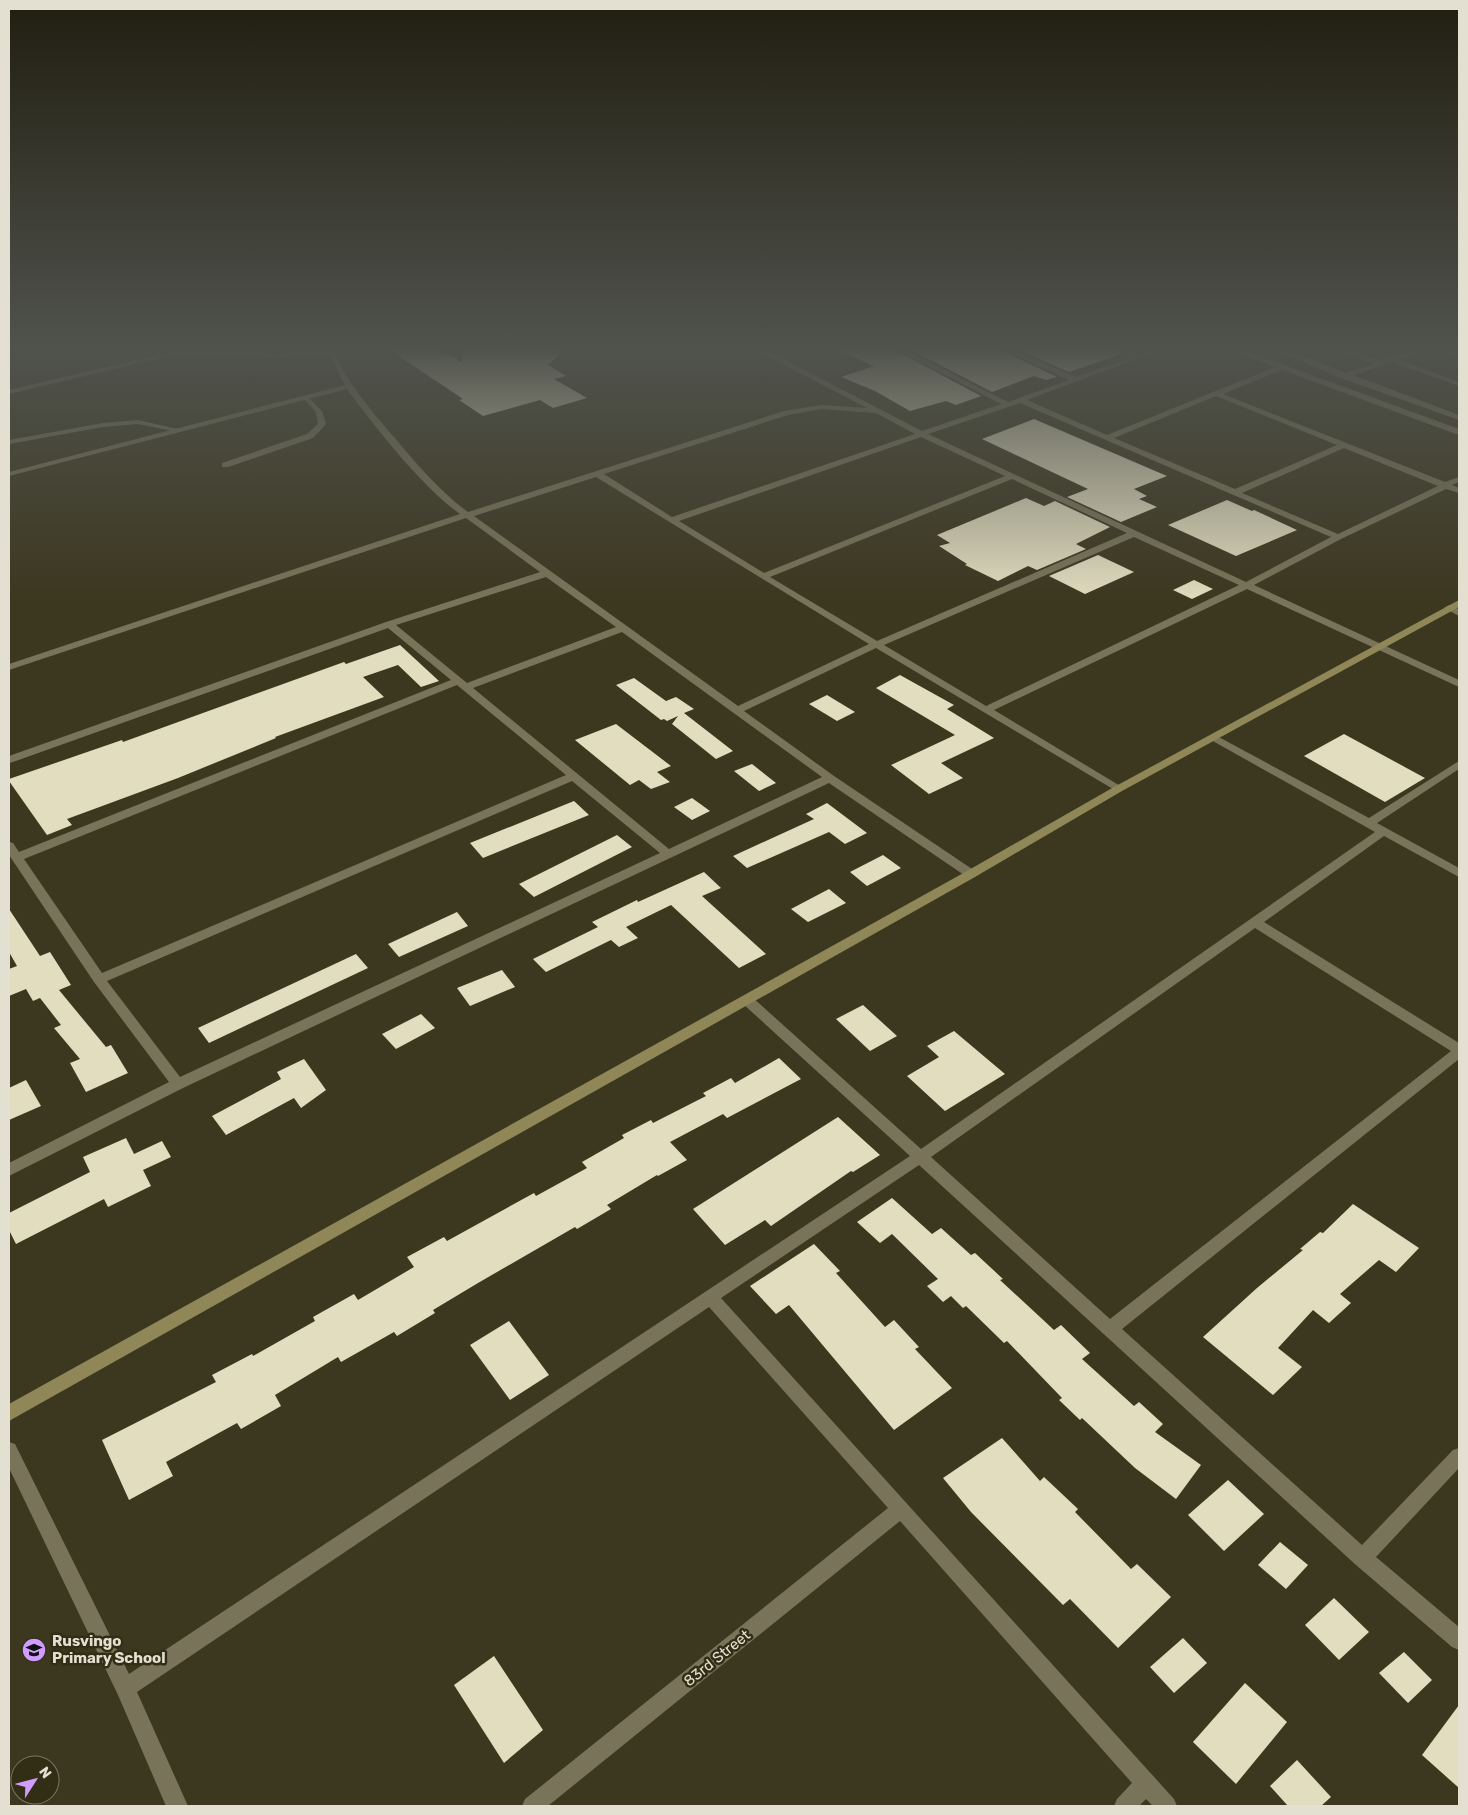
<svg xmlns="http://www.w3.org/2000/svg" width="1468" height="1815" font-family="Rubik,sans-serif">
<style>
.building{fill:#e3ddc0}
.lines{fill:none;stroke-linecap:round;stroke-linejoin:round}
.lane{fill:#797459;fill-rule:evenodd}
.street{fill:#797459;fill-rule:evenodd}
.secondary{fill:#908758;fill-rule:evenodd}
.labels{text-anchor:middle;stroke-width:5;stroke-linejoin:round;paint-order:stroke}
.near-poi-label{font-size:15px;font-weight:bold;fill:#e3e0d2;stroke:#322d15;text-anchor:start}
.near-street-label{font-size:15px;fill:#e3e0d2;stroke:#322d15}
</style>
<rect width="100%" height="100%" fill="#3c371f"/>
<!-- building -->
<g class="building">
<path d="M387 348H437L462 362 463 348H566L548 365 566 376 554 379 587 398 553 408 540 400 483 416 459 400 463 399Z"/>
<path d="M834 348H891L981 396 956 405 946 401 910 411 875 391 841 377 874 366Z"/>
<path d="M907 348H996L1057 377 1046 380 1034 376 992 392Z"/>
<path d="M1014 348H1112L1121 354 1069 372Z"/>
<path d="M1034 419 1167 476 1134 489 1147 496 1139 499 1157 507 1121 522 1067 497 1088 489 982 439Z"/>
<path d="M1026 498 1044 506 1055 501 1110 527 1076 544 1086 549 1037 570 1028 566 998 581 965 565 967 564 939 546 950 543 937 535Z"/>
<path d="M1227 500 1252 511 1254 510 1297 530 1236 556 1168 525Z"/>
<path d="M1098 555 1134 572 1085 594 1049 576Z"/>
<path d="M1194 580 1213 589 1192 599 1173 590Z"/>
<path d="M400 645 439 681 421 687 398 665 363 677 384 697 275 737 276 738 178 778 67 819 72 825 47 835 9 781V779L122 740 123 742 344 662 346 664Z"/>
<path d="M900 675 954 705 947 709 994 738 941 763 963 778 929 794 891 765 955 735 876 688Z"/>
<path d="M634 678 666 701 676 697 694 709 684 713 733 751 716 759 672 724 678 716 667 721 664 719 661 720 616 685Z"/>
<path d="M827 695 855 712 837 721 809 704Z"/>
<path d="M616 724 671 766 657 772 670 782 651 789 639 780 630 785 575 740Z"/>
<path d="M1344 734 1425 778 1385 802 1304 756Z"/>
<path d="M752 764 776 783 759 791 734 771Z"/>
<path d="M692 798 710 811 692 820 674 807Z"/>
<path d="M574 801 589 815 483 858 470 843Z"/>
<path d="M827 803 867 833 845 844 829 832 747 868 733 856 814 819 806 814Z"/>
<path d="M617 835 632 847 534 897 519 884Z"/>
<path d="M883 855 901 868 867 886 850 872Z"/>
<path d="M704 872 721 888 702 896 766 954 739 968 671 905 626 927 638 938 619 947 611 940 546 972 533 959 598 927 592 922 637 900 638 902Z"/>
<path d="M829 889 846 903 808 922 791 909Z"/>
<path d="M9 909 40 956 50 952 71 985 59 990 106 1047 111 1045 128 1073 86 1092 70 1063 80 1059 54 1028 61 1025 40 998 33 1001 26 989 9 996V969L17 966 9 952Z"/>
<path d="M457 912 468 926 399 957 388 944Z"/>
<path d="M356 954 368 968 209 1043 198 1028Z"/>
<path d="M502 970 515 987 470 1006 457 988Z"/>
<path d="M863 1005 897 1036 870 1051 836 1019Z"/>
<path d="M421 1014 435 1028 396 1049 382 1034Z"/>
<path d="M954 1031 1005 1074 945 1111 907 1076 939 1057 927 1046Z"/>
<path d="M779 1058 801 1079 727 1118 723 1114 670 1142 687 1160 658 1176 657 1175 607 1205 611 1209 577 1229 575 1227 478 1283 433 1310 435 1313 397 1336 394 1332 341 1362 338 1357 275 1395 281 1406 241 1429 237 1423 166 1462 173 1476 129 1500 102 1440 216 1382 212 1375 252 1354 253 1356 315 1321 313 1317 354 1294 358 1300 414 1267 407 1257 444 1237 447 1241 534 1193 536 1196 587 1168 582 1162 624 1138 622 1135 651 1120 653 1123 706 1096 703 1093 731 1078 735 1083Z"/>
<path d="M304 1059 326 1090 301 1108 294 1098 226 1135 212 1116 281 1079 277 1072Z"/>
<path d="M26 1080 41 1106 9 1120V1088Z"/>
<path d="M838 1117 880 1155 853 1172 851 1171 771 1226 765 1220 725 1245 693 1209Z"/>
<path d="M126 1138 134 1154 162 1141 171 1157 143 1170 151 1186 108 1207 104 1199 16 1244 9 1230V1213L90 1172 83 1157Z"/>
<path d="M892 1198 932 1234 941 1228 971 1255 975 1253 1003 1279 1000 1280 1054 1330 1061 1325 1090 1353 1082 1359 1134 1406 1139 1402 1163 1424 1155 1432 1201 1465 1176 1499 1135 1468 1082 1418 1080 1420 1059 1400 1062 1398 1007 1341 1004 1343 966 1306 963 1308 951 1296 943 1302 927 1286 938 1279 892 1234 880 1243 857 1222Z"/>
<path d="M1353 1204 1419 1248 1396 1272 1379 1260 1340 1294 1351 1303 1329 1323 1313 1310 1278 1348 1302 1367 1273 1395 1203 1337 1257 1288 1303 1250 1300 1249 1320 1232 1323 1233Z"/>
<path d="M814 1244 840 1271 836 1273 885 1327 894 1320 919 1347 915 1349 952 1388 894 1430 789 1305 776 1314 750 1286Z"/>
<path d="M509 1321 549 1375 510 1400 470 1345Z"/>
<path d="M1002 1438 1040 1481 1044 1477 1078 1509 1075 1512 1131 1569 1137 1564 1171 1597 1118 1648 1070 1599 1063 1605 971 1512 943 1478Z"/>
<path d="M1228 1480 1264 1514 1224 1551 1188 1515Z"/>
<path d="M1280 1542 1308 1565 1286 1589 1258 1565Z"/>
<path d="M1334 1598 1369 1632 1339 1660 1305 1625Z"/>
<path d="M1183 1638 1207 1663 1174 1693 1150 1667Z"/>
<path d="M1404 1652 1432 1680 1408 1703 1379 1673Z"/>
<path d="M494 1656 543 1730 504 1763 454 1685Z"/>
<path d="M1245 1683 1287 1722 1236 1784 1193 1742Z"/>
<path d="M1459 1705V1788L1422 1755Z"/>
<path d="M1297 1760 1331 1797 1321 1806H1288L1270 1786Z"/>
</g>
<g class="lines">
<!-- lane -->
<g class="lane">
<path d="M330 349 332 350V352C275 363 218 349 161 358L9 394V390L161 354 181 351 278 354Z"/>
<path d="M303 396H307L322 411 326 424 313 438 228 467H222V463L307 434 318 424 316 412 303 398Z"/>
<path d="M138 420 182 430 178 432 138 424 103 427 9 444V440L103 423Z"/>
</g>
<!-- street -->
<g class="street">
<path d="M326 348H333C346 382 370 409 393 436 416 463 439 491 468 512L784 411 821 405 867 408 752 348H762L922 431 1001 404 893 348H902L1008 402 1069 380 998 348H1008L1076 377 1132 357 1114 348H1124L1138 354 1154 348H1165L1027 400 1107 435 1275 367 1227 348H1238L1459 429V434H1456L1282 370 1223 394 1445 482 1459 477V482L1452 485 1459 488V493L1446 489 1341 539 1254 585 1459 680V687L1247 589 994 710 1122 787 1124 789 1118 792 876 648 744 711 834 776 975 871 977 874 975 877H967L829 783 183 1088 9 1176V1163L169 1082 94 982 9 855V842L13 843 19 852 451 680 388 628 13 762 9 763V756L386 622 540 572 466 518 9 670V664L460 514C421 486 376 428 347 389L9 476V472L345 385ZM1216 396 1337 445 1235 489 1114 438ZM1020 403 1331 537 1246 582 928 434ZM821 409 876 413 915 434 672 517 604 474 788 415ZM921 437 1005 476 764 573 679 521ZM1344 448 1438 486 1338 534 1242 493ZM596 477 869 644 738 706 474 516ZM1012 479 1127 533 877 641 770 577ZM1134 537 1239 585 986 706 884 645ZM546 577 616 627 467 683 396 625ZM622 632 822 777 669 849 473 688ZM457 685 566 775 102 973 24 859ZM572 781 660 853 180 1077 107 981Z"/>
<path d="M1271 348H1282L1346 373 1374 364 1335 348H1346L1381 361 1420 348H1432L1399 360 1459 382V386L1392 362 1353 375 1459 415V420L1341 378Z"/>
<path d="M1440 348H1451L1459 352V356Z"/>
<path d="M1449 605 1459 609V616L1444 608Z"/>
<path d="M1215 735 1369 818 1459 761V769L1377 823 1459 868V877L1384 836 1264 922 1459 1043V1059L1122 1329 1362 1545 1453 1450 1459 1448V1468L1376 1557 1459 1627V1650L1452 1647 1356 1565 919 1165 721 1298 1174 1799 1177 1806H1153L1146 1799 1139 1806H1114L1117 1799 1132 1783 900 1521 548 1806H522L525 1799 888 1508 709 1307 137 1692 188 1806H166L118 1695 9 1468V1442L15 1444 129 1674 910 1156 742 1003 740 1000 742 997H752L921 1149 1375 832 1211 740 1210 738ZM1255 928 1451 1051 1110 1319 931 1157Z"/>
</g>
<!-- secondary -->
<path class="secondary" d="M1459 600V607L1122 791 975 877 9 1421V1404L967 871 1114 787Z"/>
</g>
<!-- sky -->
<linearGradient id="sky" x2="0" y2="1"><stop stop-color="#211e11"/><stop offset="0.58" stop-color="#50534d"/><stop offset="1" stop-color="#50534d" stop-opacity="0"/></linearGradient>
<rect width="1468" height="603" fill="url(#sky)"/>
<!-- icons -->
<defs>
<g id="school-disc" transform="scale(1.25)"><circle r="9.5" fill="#d09dff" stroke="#322d15"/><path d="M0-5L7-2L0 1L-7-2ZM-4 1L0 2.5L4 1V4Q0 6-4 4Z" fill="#111"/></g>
</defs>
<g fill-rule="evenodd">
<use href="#school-disc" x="34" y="1650"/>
</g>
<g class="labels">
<!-- near-poi labels -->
<g class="near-poi-label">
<text x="52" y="1646">Rusvingo<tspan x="52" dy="17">Primary School</tspan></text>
</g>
<!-- near-street labels -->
<g class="near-street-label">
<text transform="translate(717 1658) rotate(-39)" y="5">83rd Street</text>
</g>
</g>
<!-- border -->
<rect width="1468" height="1815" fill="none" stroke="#e3e0d2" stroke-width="20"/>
<!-- north arrow -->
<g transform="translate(35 1780) rotate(54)"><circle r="24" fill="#322d15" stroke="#797561"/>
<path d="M0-4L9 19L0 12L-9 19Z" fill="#d09dff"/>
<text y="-8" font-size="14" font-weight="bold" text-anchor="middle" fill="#e3e0d2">N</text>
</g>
</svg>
